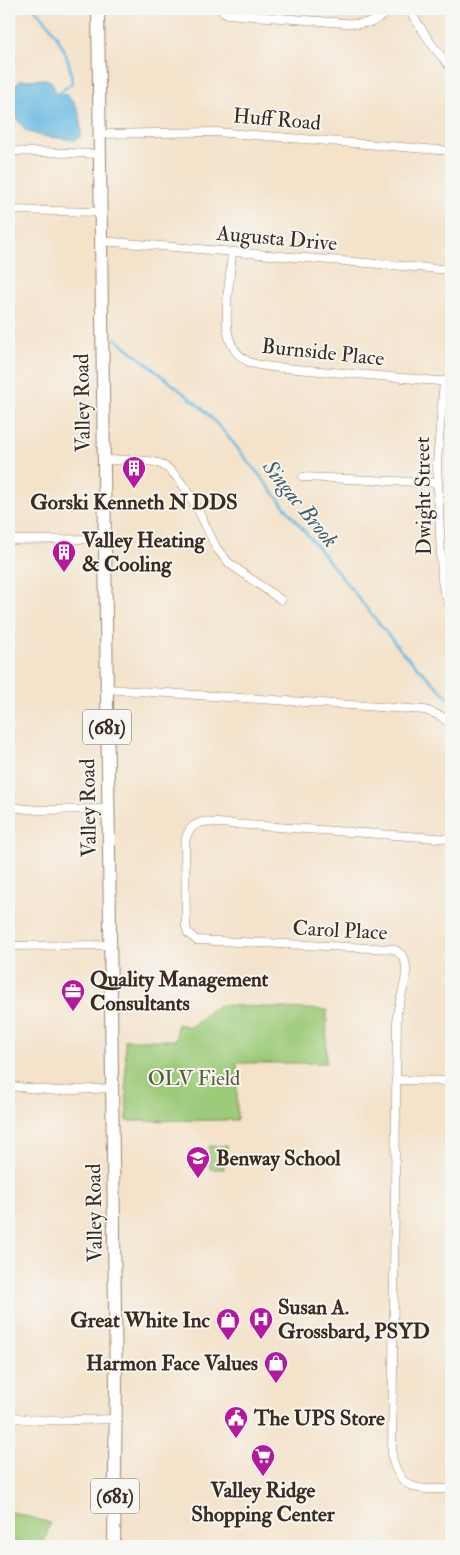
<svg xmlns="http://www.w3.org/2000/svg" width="460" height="1555" font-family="'IM FELL Double Pica',serif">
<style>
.green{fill:#9ccb79;stroke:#6c7a4c}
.water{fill:#64b7e0;stroke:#50707f}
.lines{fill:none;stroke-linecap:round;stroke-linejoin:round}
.stream{stroke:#64b7e0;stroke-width:2.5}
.street-casing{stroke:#988674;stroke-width:9}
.primary-casing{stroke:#988674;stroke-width:14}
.street{stroke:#fff;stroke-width:8}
.primary{stroke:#fff;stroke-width:12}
.labels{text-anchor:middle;stroke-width:4;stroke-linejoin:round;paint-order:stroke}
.shield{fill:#f6f6f2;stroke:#73675e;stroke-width:1}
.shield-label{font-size:20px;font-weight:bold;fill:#3b2a1e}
.street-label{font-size:21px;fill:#3b2a1e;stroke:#f6f6f2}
.poi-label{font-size:21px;font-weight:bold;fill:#3b2a1e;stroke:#f6f6f2;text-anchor:start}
.park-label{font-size:21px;fill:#585a39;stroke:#f6f6f2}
.water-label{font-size:22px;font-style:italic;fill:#495b62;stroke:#f6f6f2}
</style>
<rect width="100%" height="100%" fill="#f6f6f2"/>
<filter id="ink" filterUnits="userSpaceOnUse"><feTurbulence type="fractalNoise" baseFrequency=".02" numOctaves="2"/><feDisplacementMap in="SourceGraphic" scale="10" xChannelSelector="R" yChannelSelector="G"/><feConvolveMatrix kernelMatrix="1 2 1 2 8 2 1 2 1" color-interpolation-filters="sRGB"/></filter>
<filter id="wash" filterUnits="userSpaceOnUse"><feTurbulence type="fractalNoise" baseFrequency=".0096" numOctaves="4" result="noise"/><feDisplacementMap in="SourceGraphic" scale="20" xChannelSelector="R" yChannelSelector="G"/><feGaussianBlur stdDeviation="1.12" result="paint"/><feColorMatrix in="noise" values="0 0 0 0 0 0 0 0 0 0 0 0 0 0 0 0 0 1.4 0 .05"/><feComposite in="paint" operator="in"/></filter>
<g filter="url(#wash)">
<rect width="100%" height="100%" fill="#f4e2c9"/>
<!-- green -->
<g class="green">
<path d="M220 1005 327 1010 326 1063H237V1120L127 1121 125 1040H176L177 1024 190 1027C204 1020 205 1011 220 1005Z"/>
<path d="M209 1146H227V1156L224 1157V1169H210Z"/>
<path d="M9 1511 50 1523 43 1546H9Z"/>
</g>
<!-- water -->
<path class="water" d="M46 79 52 82 56 95 65 94C80 103 81 120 81 136L75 140 41 136 26 131 14 115 13 88 21 80Z"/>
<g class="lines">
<!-- stream -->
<g class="stream">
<path d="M35 9C54 28 71 55 72 83L56 95"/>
<path d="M115 338 202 408 226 434 402 652 451 700"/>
</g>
</g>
</g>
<g filter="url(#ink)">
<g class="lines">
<!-- street casing -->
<g class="street-casing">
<g id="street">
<path d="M219 9 228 14 358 24 372 22 394 9"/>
<path d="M408 9 433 46 451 68"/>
<path d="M99 134 216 132 451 151"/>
<path d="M9 151 99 154"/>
<path d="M9 210 100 212"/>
<path d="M101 241 451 270"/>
<path d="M232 252C231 265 230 278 228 291 226 316 222 348 249 362 256 365 264 366 272 367L451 382"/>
<path d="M444 381 437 463 442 580 444 592 451 608"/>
<path d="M103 460C119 461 143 458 158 463 185 473 204 524 217 549L230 564 281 600"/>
<path d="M303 477 438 483"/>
<path d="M9 540 104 539"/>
<path d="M106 689 425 710 441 716 451 725"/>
<path d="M9 807 38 810 108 809"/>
<path d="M451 839 203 822C192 824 187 831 185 842L186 927 188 933 196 940 393 949C419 960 399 995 397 1015L392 1457C401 1493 420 1489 451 1489"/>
<path d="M9 946 110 945"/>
<path d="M396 1080 451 1081"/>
<path d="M9 1086 57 1091 112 1088"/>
<path d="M9 1416C41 1424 83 1419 116 1419"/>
</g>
</g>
<!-- primary casing -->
<g class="primary-casing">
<path id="primary" d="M98 9 116 1386 114 1546"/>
</g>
<!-- street -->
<use href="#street" class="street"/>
<!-- primary -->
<use href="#primary" class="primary"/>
</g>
</g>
<!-- icons -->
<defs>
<g id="building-pin" transform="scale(1.25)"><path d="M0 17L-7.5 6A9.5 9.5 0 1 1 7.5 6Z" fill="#b5179e" stroke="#f6f6f2"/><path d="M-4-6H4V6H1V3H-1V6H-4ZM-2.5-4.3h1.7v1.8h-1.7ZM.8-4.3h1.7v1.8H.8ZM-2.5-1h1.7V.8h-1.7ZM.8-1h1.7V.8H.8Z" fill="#fff"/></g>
<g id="office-pin" transform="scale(1.25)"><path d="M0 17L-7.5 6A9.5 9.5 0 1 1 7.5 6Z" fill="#b5179e" stroke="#f6f6f2"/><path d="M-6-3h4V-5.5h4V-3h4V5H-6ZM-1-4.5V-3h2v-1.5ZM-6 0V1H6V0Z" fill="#fff"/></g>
<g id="school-pin" transform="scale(1.25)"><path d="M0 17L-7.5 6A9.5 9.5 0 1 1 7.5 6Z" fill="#b5179e" stroke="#f6f6f2"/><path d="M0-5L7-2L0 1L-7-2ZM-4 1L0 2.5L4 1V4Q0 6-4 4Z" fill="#fff"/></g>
<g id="hospital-pin" transform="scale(1.25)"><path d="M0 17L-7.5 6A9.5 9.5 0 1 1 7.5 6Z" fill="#b5179e" stroke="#f6f6f2"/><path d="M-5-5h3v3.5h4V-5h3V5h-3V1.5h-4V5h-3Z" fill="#fff"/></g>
<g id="shop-pin" transform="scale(1.25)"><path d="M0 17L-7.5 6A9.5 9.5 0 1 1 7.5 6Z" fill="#b5179e" stroke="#f6f6f2"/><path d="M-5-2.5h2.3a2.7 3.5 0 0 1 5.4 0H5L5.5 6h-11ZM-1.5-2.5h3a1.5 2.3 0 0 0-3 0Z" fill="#fff"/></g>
<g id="civic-pin" transform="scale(1.25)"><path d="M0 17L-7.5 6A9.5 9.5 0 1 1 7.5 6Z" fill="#b5179e" stroke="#f6f6f2"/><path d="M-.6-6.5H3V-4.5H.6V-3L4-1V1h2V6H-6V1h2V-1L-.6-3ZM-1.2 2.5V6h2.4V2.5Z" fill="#fff"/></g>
<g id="supermarket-pin" transform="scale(1.25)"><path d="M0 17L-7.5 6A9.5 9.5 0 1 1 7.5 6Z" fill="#b5179e" stroke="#f6f6f2"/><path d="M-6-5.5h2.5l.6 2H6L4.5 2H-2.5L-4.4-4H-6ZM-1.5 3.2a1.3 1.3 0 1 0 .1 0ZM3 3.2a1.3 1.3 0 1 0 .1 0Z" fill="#fff"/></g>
</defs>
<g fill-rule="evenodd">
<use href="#building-pin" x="134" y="468"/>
<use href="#building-pin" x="64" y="552"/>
<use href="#office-pin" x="73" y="991"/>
<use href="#school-pin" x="198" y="1158"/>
<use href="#hospital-pin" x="261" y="1319"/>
<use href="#shop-pin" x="228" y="1320"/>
<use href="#shop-pin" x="276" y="1363"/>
<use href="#civic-pin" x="236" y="1418"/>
<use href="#supermarket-pin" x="263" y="1456"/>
</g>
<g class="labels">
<!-- shield labels -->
<g class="shield">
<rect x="83" y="709.5" width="48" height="35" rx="4"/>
<rect x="91" y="1478.5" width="48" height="35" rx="4"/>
</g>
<g class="shield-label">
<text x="107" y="734">(681)</text>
<text x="115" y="1503">(681)</text>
</g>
<!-- street labels -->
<g class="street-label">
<text transform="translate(277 119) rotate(5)" y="7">Huff Road</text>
<text transform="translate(277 238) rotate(5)" y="7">Augusta Drive</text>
<text transform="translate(323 352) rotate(6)" y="7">Burnside Place</text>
<text transform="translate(82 403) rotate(-91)" y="7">Valley Road</text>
<text transform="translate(423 496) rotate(-91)" y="7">Dwight Street</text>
<text transform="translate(88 808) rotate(-91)" y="7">Valley Road</text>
<text transform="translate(340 930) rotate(3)" y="7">Carol Place</text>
<text transform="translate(94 1213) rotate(-91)" y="7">Valley Road</text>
</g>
<!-- poi labels -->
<g class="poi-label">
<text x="134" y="509" text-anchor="middle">Gorski Kenneth N DDS</text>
<text x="82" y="547">Valley Heating<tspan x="82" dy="24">&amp; Cooling</tspan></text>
<text x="90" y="986">Quality Management<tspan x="90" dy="24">Consultants</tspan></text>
<text x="216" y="1165">Benway School</text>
<text x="278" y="1314">Susan A.<tspan x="278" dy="24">Grossbard, PSYD</tspan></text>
<text x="210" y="1327" text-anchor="end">Great White Inc</text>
<text x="258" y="1370" text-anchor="end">Harmon Face Values</text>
<text x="254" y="1425">The UPS Store</text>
<text x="263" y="1497" text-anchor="middle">Valley Ridge<tspan x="263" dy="24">Shopping Center</tspan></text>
</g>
<!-- park labels -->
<g class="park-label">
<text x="194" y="1085">OLV Field</text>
</g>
<!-- water labels -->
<g class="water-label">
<text transform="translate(301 503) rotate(51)" y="8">Singac Brook</text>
</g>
</g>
<!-- margin -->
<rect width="460" height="1555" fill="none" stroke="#f6f6f2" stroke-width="30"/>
</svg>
